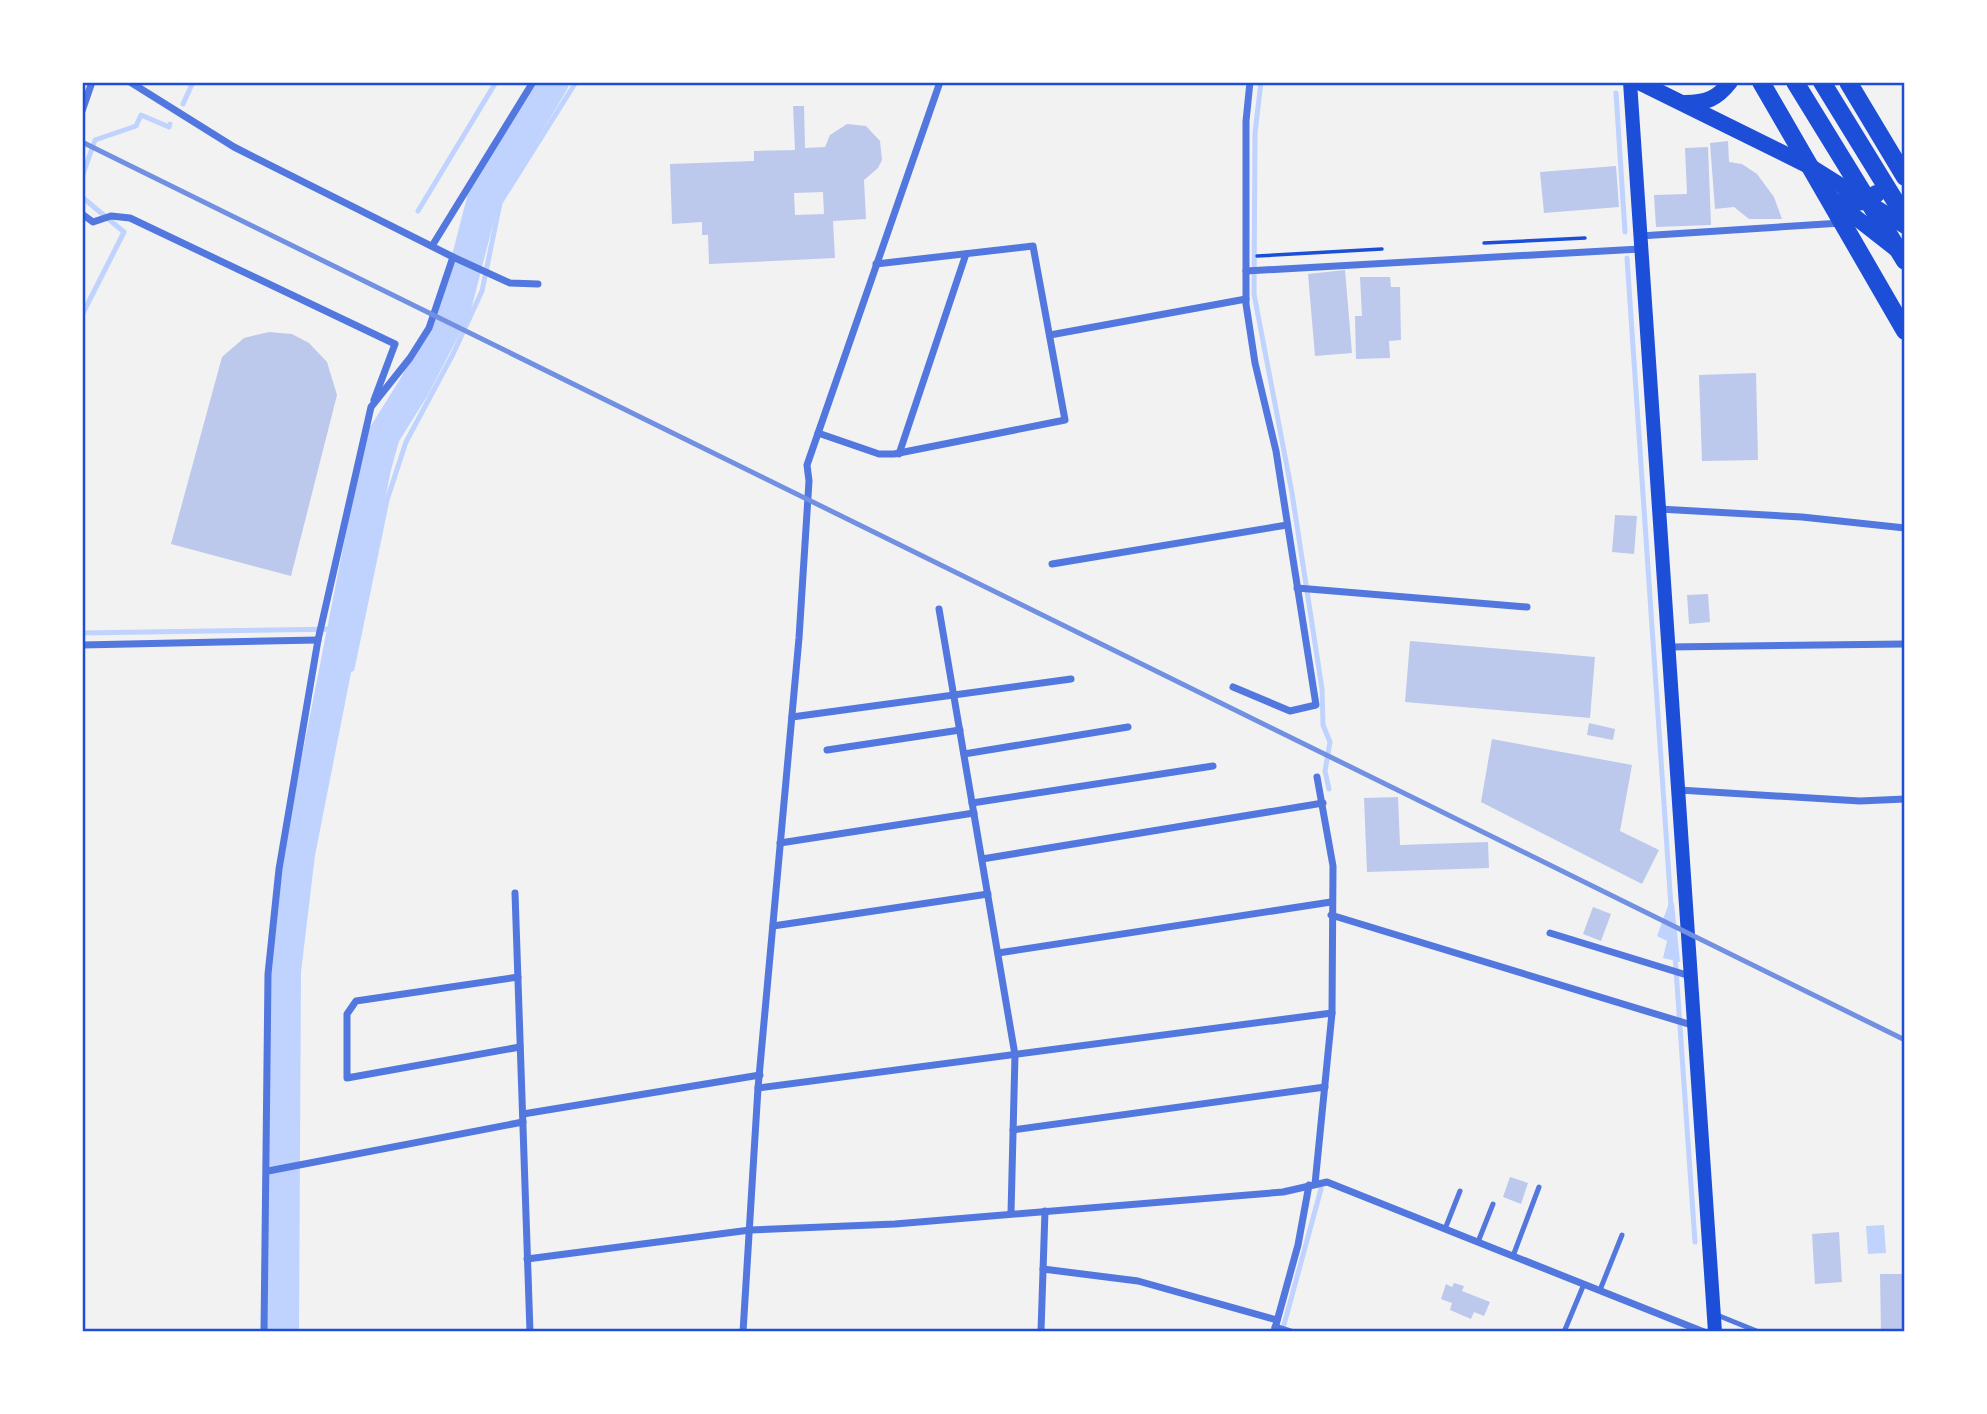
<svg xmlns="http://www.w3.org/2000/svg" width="1987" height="1414" font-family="Literata,serif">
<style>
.water{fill:#bfd3fe}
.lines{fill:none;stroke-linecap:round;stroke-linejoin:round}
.stream{stroke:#bfd3fe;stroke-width:5}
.river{stroke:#bfd3fe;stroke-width:32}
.building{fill:#bdc9ec;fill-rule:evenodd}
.path{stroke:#1d4ed8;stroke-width:3.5}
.service{stroke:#5277de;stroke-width:5}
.minor{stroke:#5277de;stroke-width:7}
.secondary{stroke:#1d4ed8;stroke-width:14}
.primary{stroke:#1d4ed8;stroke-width:16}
.trunk{stroke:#1d4ed8;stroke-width:18}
.rail{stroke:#7290e2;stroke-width:5}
.neatline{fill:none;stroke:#1d4ed8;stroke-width:2.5}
</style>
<rect width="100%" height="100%" fill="#f2f2f2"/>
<!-- water -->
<g class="water">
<path d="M1669 903H1674L1680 962 1663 958 1667 941 1657 936Z"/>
<path d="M1884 1225 1886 1253 1868 1254 1866 1226Z"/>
</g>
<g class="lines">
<!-- stream -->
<g class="stream">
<path d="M1261 82 1255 133 1254 294 1292 493 1322 689 1323 725 1330 742 1325 771 1329 789"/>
<path d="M1616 93 1625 232"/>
<path d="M183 104 193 82"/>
<path d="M82 177 95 140 136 126 141 115 169 127 170 124"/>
<path d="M82 197 124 232 82 315"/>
<path d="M418 211 496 82"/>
<path d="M1627 258 1671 907"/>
<path d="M82 633 343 629"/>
<path d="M333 677 352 669 387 500 406 442 453 354 482 291 500 203 576 82"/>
<path d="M1675 955 1695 1242"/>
<path d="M1282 1332 1321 1189"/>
</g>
<!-- river -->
<path class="river" d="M283 1332 285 971 299 854 375 468 384 435 414 387 455 308 483 199 553 82"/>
</g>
<!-- building -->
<g class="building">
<path d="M793 106H804L805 148 825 147 830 135 847 124 866 126 880 141 882 160 878 168 864 180 866 219 833 221 835 258 709 264 708 235H702V222L672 224 670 164 754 161V151L795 150ZM823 192 824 214 795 215 794 193Z"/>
<path d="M1728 141 1729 162 1742 164 1757 174 1774 197 1782 219H1749L1734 207 1715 209 1710 143Z"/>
<path d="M1708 147 1711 225 1656 227 1654 195 1687 194 1685 148Z"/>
<path d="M1616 166 1619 207 1544 213 1540 172Z"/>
<path d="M1345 270 1352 353 1315 356 1308 274Z"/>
<path d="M1360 277H1390L1391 287H1400L1401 340 1389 341 1390 358 1356 359 1355 316H1362Z"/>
<path d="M269 332 292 334 309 343 327 362 337 395 291 576 171 544 222 357 244 338Z"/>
<path d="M1756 373 1758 460 1702 461 1699 375Z"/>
<path d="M1615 515 1637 516 1634 554 1612 552Z"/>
<path d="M1708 594 1710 622 1689 624 1687 595Z"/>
<path d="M1410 641 1595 657 1590 718 1405 702Z"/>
<path d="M1589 723 1615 729 1613 740 1587 735Z"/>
<path d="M1492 739 1632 765 1620 831 1659 850 1642 884 1481 802Z"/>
<path d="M1398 797 1400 845 1488 842 1489 868 1367 872 1364 798Z"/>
<path d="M1593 907 1611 914 1601 941 1583 934Z"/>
<path d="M1510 1177 1528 1183 1521 1204 1503 1197Z"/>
<path d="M1839 1232 1842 1282 1815 1284 1812 1234Z"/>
<path d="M1880 1274H1905V1332H1881Z"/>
<path d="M1454 1283 1464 1286 1462 1291 1490 1302 1484 1316 1474 1312 1471 1319 1450 1310 1452 1303 1441 1299 1446 1284 1452 1287Z"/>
</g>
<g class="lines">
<!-- path -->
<g class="path">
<path d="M1484 243 1585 238"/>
<path d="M1257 256 1382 249"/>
</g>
<!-- service -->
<g class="service">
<path d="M1445 1229 1460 1191"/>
<path d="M1478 1242 1493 1204"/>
<path d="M1513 1256 1539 1187"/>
<path d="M1600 1290 1622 1235"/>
<path d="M1717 1315 1759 1332"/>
<path d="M1564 1332 1584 1284"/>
</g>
<!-- minor -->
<g class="minor">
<path d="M130 82 234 147 453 257 510 283 538 284"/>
<path d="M82 111 92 82"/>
<path d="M82 214 93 222 111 216 130 218 395 344 374 400"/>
<path d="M1640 236 1841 223"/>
<path d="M432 246 533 82"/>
<path d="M1246 271 1640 249"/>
<path d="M1050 335 1246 299"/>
<path d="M818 433 879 454H894L1065 420 1033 246 876 264"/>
<path d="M899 454 966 254"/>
<path d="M1659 509 1802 517 1905 528"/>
<path d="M1052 564 1287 525"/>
<path d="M1297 588 1527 607"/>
<path d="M939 609 1015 1055 1011 1213"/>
<path d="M82 645 318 640"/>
<path d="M1669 647 1905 644"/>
<path d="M1233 687 1290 711 1316 705 1276 451 1255 363 1246 304V121L1250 82"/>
<path d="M792 717 1071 679"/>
<path d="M827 750 960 730"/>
<path d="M964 754 1128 727"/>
<path d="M1679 790 1860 801 1905 799"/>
<path d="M972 803 1213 766"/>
<path d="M780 843 974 813"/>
<path d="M982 859 1323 803"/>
<path d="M515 893 530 1332"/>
<path d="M1331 915 1695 1026"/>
<path d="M773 926 988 894"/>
<path d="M1550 933 1690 976"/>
<path d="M998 953 1331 902"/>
<path d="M518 977 356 1001 347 1014V1078L520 1047"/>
<path d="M758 1088 1332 1013"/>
<path d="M523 1114 760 1075"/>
<path d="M1013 1130 1325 1087"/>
<path d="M268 1171 523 1122"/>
<path d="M1315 1184 1332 1013 1333 866 1317 777"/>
<path d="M527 1259 750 1230 895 1224 1283 1192 1327 1182 1704 1332"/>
<path d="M1043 1269 1138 1281 1277 1320"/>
<path d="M1275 1327 1291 1332"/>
<path d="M1041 1331 1045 1211"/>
<path d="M264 1332 268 974 279 869 318 640 371 407 410 358 429 328 453 257"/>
<path d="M743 1332 758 1088 799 638 809 481 807 465 940 82"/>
<path d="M1274 1332 1298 1245 1309 1185"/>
</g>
<!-- secondary -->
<path class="secondary" d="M1630 82 1715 1332"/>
<!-- primary -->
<g class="primary">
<path d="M1639 82 1811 167 1905 226"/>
<path d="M1685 103C1706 103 1717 99 1730 82"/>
<path d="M1831 198 1896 249"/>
</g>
<!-- trunk -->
<g class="trunk">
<path d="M1761 82 1905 331"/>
<path d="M1795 82 1905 261"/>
<path d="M1822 82 1905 217"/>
<path d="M1848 82 1905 177"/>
<path d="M1838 203 1866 201 1876 194"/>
</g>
<!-- rail -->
<path class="rail" d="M82 142 1905 1040"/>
</g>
<!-- border -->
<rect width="1987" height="1414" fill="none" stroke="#ffffff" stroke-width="168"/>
<rect x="84" y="84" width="1819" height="1246" class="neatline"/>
</svg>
